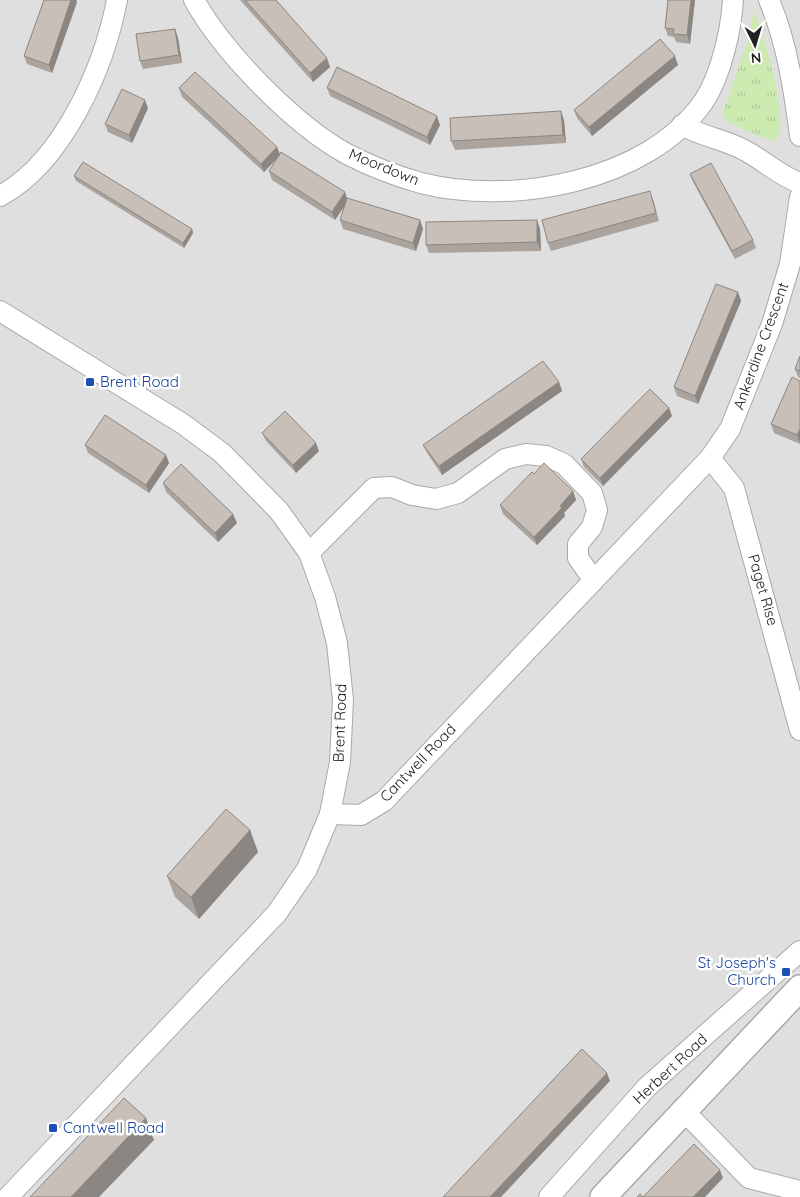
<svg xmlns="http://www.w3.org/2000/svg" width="800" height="1197" font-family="Quicksand,sans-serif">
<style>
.residential{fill:#e0dfdf}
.grass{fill:url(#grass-tufts)}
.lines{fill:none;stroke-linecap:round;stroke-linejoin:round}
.minor-casing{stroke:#a9a9a9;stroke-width:22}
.tertiary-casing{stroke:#a9a9a9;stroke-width:28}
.minor{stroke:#fff;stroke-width:20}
.tertiary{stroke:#fff;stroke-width:25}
.wall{fill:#aba49e}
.shaded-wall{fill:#8b8681}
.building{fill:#c7bfb8;stroke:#8b8681}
.transit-dot{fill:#1a4fb4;stroke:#fff;stroke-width:2}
.labels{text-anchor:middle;stroke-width:5;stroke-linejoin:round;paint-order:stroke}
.street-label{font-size:15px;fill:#222;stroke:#fff}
.transit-label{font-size:15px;fill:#164399;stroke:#fff;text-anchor:start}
</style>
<defs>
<pattern id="grass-tufts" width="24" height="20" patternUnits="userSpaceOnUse" patternTransform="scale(1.25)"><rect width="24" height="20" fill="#cdebb0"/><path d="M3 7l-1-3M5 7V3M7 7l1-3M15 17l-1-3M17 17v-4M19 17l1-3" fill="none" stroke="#b0c997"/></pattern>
</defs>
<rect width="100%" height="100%" fill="#f2efe9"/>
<!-- residential -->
<rect class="residential" x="0" y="0" width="800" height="1197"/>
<!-- grass -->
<path class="grass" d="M754 8C762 33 790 118 777 139L773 142 729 123 722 115 750 34Z"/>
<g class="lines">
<!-- minor casing -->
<g class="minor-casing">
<g id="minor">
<path d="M194 0C224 53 294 125 347 154 370 166 396 176 421 183 511 206 648 182 704 101 721 75 731 31 733 0"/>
<path d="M769 0C787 43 794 89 800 136"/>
<path d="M682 125C701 136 721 139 740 148 762 158 777 175 800 183"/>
<path d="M0 196C63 162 104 68 117 0"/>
<path d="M0 311 183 424 222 453 279 511 309 553 325 597 337 643 343 700 340 762 330 814 307 869 277 913 8 1197"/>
<path d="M710 458 734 488 800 730"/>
<path d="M309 553 374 488 392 487 412 495 436 499 458 493 505 459 526 454 546 456 564 464 592 493 597 510 592 527 578 544V558L593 579"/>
<path d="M330 814 361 815 384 801 710 458 730 429 772 324 790 264 800 197"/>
<path d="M684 1111 749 1178 800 1191"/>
<path d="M549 1197 647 1087 800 951"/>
</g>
</g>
<!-- tertiary casing -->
<g class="tertiary-casing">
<path id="tertiary" d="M603 1197 800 988"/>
</g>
<!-- minor -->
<use href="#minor" class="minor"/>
<!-- tertiary -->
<use href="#tertiary" class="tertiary"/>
</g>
<!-- wall -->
<g class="wall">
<path d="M44 0H76L77 2 52 73 27 64 24 56Z"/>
<path d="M240 0H276L330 67 313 82Z"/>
<path d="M695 0 690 44 676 42 674 37 668 36 665 28Z"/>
<path d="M175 29 178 38 182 63 143 69 140 61Z"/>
<path d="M678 65 592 136 577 118 574 110Z"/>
<path d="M179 88 277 147 280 154 347 199 420 220 423 229 416 251 343 229 340 220 345 205 335 220 272 180 269 171 276 160 264 172 182 97Z"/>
<path d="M327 88 440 125 430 145 330 96Z"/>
<path d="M148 108 132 143 108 132 105 124Z"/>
<path d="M564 120 566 143 455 150 451 141Z"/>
<path d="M690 174 753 240 756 248 735 259 693 182Z"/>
<path d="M74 176 192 229 193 233 184 248 76 181Z"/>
<path d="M653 199 659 221 551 251 548 243Z"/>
<path d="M540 229 541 251 429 253 426 245Z"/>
<path d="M738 292 741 301 698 404 677 396 674 387Z"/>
<path d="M800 356V378L798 377 795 369Z"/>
<path d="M800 381V444L774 433 771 424Z"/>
<path d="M559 382 562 391 442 475 427 453 423 445Z"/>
<path d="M669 408 672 416 603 486 584 467 581 459Z"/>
<path d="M262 433 319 451 296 473 266 441Z"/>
<path d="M85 445 166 455 169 463 149 493 88 453Z"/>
<path d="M534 474 573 491 576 500 564 513 565 516 537 545 503 514 500 505Z"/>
<path d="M163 483 237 523 218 542 166 492Z"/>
<path d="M250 830 258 852 199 919 175 897 167 876Z"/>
</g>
<!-- shaded-wall -->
<g class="shaded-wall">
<path d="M71 0H76L77 2 52 73 49 65Z"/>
<path d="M691 0H695L690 44 687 35Z"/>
<path d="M175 29 178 38 182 63 179 55Z"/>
<path d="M675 56 678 65 592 136 589 127Z"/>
<path d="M327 58 330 67 313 82 310 73Z"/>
<path d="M145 100 148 108 132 143 129 135Z"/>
<path d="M561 111 564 120 566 143 563 135Z"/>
<path d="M437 116 440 125 430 145 427 137Z"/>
<path d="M277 147 280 155 264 172 261 164Z"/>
<path d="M345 192 348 201 335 220 332 212Z"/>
<path d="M420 220 423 229 416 251 413 243Z"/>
<path d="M537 220 540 229 541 251 537 242Z"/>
<path d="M192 229 193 233 184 248 183 243Z"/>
<path d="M738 292 741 301 698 404 695 396Z"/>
<path d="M559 382 562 391 442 475 439 466Z"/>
<path d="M669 408 672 416 603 486 600 478Z"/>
<path d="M800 429V443L797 435Z"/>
<path d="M316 443 319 451 296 473 293 465Z"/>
<path d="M166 455 169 463 149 493 146 485Z"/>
<path d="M573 491 576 500 564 513 565 516 537 545 534 537 560 506Z"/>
<path d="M233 514 237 523 218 542 215 533Z"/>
<path d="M250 830 258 852 199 919 191 897Z"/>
<path d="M607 1073 610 1081 501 1197H490Z"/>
<path d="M146 1118 154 1140 99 1197H71Z"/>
<path d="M720 1170 723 1178 705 1197H693Z"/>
</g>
<!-- building -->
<g class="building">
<path d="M44 0H71L49 65 24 56Z"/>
<path d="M245 0H276L327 58 310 73Z"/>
<path d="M668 0H691L687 35 673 34 674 29 665 28Z"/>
<path d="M175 29 179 55 140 61 136 34Z"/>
<path d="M660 39 675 56 589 127 574 110Z"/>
<path d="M337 67 437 116 427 137 327 88Z"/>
<path d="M195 72 277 147 261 164 179 88Z"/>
<path d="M122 89 145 100 129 135 105 124Z"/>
<path d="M561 111 563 135 451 141 450 118Z"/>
<path d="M281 152 345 192 332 212 269 171Z"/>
<path d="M83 162 192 229 183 243 74 176Z"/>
<path d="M711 163 753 240 732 251 690 174Z"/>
<path d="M650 191 656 213 548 243 542 220Z"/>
<path d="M347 198 420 220 413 243 340 220Z"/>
<path d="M537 220V242L426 245V222Z"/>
<path d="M716 284 738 292 695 396 674 387Z"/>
<path d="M800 356V371L795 369Z"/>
<path d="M543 361 559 382 439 466 423 445Z"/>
<path d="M792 377 800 381V429L797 435 771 424Z"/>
<path d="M650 389 669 408 600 478 581 459Z"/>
<path d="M285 411 316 443 293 465 262 433Z"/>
<path d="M105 415 166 455 146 485 85 445Z"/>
<path d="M544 463 573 491 560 506 562 508 534 537 500 505 532 472 534 474Z"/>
<path d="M181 464 233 514 215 533 163 483Z"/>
<path d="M226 809 250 830 191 897 167 876Z"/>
<path d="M582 1049 607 1073 490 1197H443Z"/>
<path d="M124 1098 146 1118 71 1197H30Z"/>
<path d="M694 1144 720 1170 693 1197H643Z"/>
<path d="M640 1194 643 1197H637Z"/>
</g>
<!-- markers -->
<g class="transit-dot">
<rect x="85" y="377" width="10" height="10" rx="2.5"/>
<rect x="781" y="967" width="10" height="10" rx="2.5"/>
<rect x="48" y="1123" width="10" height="10" rx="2.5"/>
</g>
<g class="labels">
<!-- street labels -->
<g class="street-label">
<text transform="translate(384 167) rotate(22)" y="5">Moordown</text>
<text transform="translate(761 346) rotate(-70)" y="5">Ankerdine Crescent</text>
<text transform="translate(763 590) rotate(74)" y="5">Paget Rise</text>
<text transform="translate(340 723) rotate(-88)" y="5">Brent Road</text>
<text transform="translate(418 763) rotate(-46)" y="5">Cantwell Road</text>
<text transform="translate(670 1069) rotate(-43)" y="5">Herbert Road</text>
</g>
<!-- transit labels -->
<g class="transit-label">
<text x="100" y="387">Brent Road</text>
<text x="776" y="968" text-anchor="end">St Joseph's<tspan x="776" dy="17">Church</tspan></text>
<text x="63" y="1133">Cantwell Road</text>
</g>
</g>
<!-- north arrow -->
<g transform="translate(755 45) rotate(175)" stroke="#ffffff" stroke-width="4" paint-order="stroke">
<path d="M0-4L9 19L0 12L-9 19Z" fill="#222222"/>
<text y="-8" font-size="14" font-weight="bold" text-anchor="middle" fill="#222222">N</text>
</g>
</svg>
